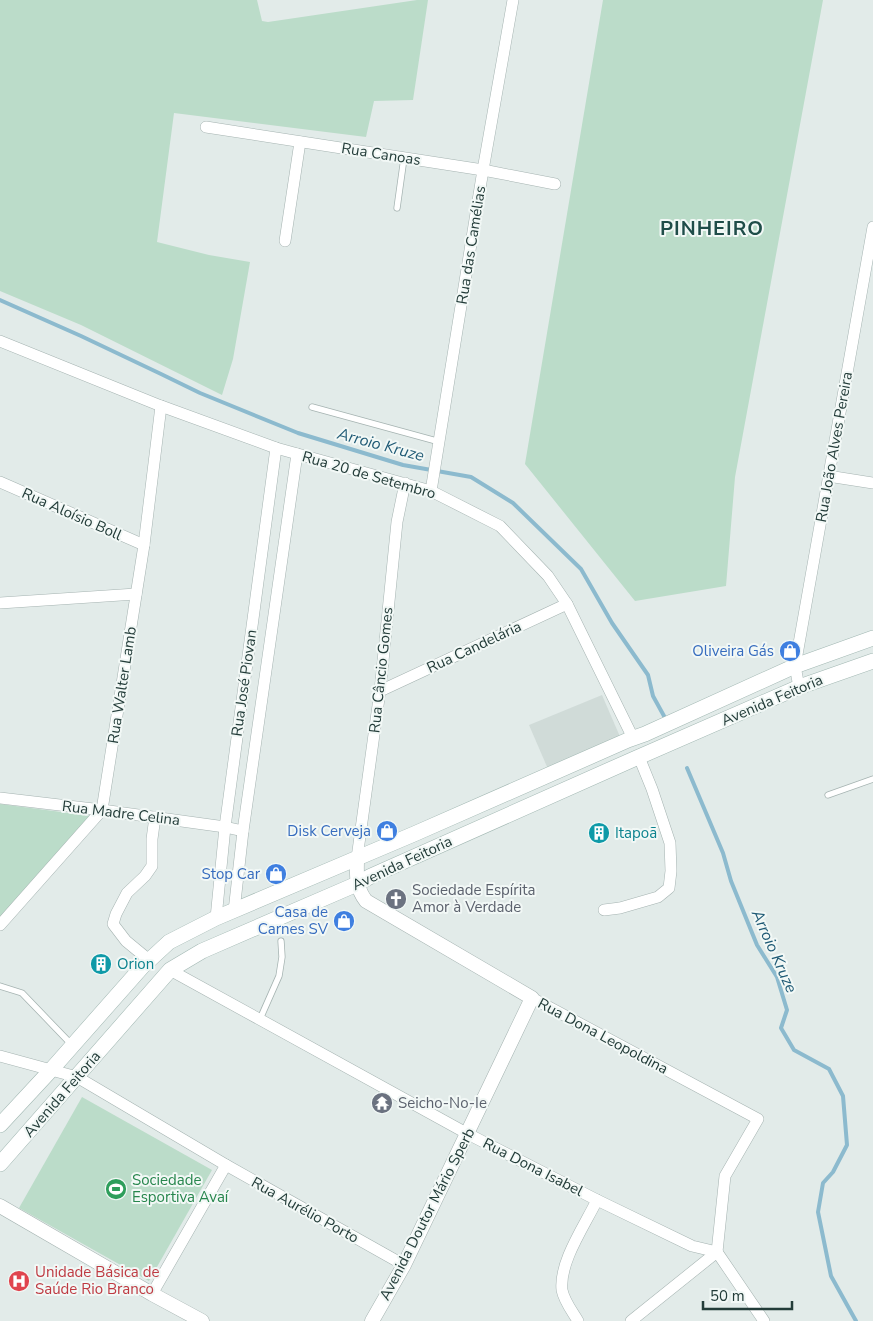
<svg xmlns="http://www.w3.org/2000/svg" width="873" height="1321" font-family="'Nunito Sans',sans-serif">
<style>
.built{fill:#d0dbd8}
.green{fill:#bbdcc9}
.lines{fill:none;stroke-linecap:round;stroke-linejoin:round}
.stream{stroke:#8cbace;stroke-width:4}
.service-casing{stroke:#a5b3b1;stroke-width:7}
.minor-casing{stroke:#a5b3b1;stroke-width:12}
.tertiary-casing{stroke:#a5b3b1;stroke-width:15}
.secondary-casing{stroke:#a1b7b2;stroke-width:16}
.service{stroke:#fff;stroke-width:5.5}
.minor{stroke:#fff;stroke-width:11}
.tertiary{stroke:#fff;stroke-width:14}
.secondary{stroke:#fff;stroke-width:15}
.labels{text-anchor:middle;stroke-width:4;stroke-linejoin:round;paint-order:stroke}
.street-label{font-size:15px;fill:#233c39;stroke:#f2f8f6}
.shop-label{font-size:15px;fill:#366cbe;stroke:#f2f8f6;text-anchor:end}
.culture-label{font-size:15px;fill:#0d838f;stroke:#f2f8f6;text-anchor:start}
.worship-label{font-size:15px;fill:#5b616d;stroke:#f2f8f6;text-anchor:start}
.leisure-label{font-size:15px;fill:#27864d;stroke:#f2f8f6;text-anchor:start}
.health-label{font-size:15px;fill:#be3a42;stroke:#f2f8f6;text-anchor:start}
.water-label{font-size:16px;font-style:italic;fill:#1f5a75;stroke:#f2f8f6}
.district-label{font-size:20px;font-weight:bold;letter-spacing:1px;fill:#1f4d49;stroke:#f2f8f6}
</style>
<rect width="100%" height="100%" fill="#e2ebe9"/>
<!-- built -->
<path class="built" d="M602 695 621 739 548 769 529 725Z"/>
<!-- green -->
<g class="green">
<path d="M0 0H257L262 21 268 22 417 0H428L413 100 374 101 366 137 174 113 157 242 209 255 250 262 233 359 222 395 81 325 0 291Z"/>
<path d="M603 0H823L735 477 726 586 635 601 525 464Z"/>
<path d="M0 804 92 816 0 918Z"/>
<path d="M82 1097 212 1170 149 1281 19 1208Z"/>
</g>
<g class="lines">
<!-- stream -->
<g class="stream">
<path d="M0 300 81 336 161 374 200 393 298 433 403 465 471 477 513 503 581 569 612 623 648 675 653 696 664 716"/>
<path d="M687 768 723 853 731 881 757 945 777 977 787 1010 781 1028 794 1050 829 1069 843 1096 847 1145 833 1172 823 1183 818 1212 831 1276 856 1321"/>
</g>
<!-- service casing -->
<g class="service-casing">
<g id="service">
<path d="M397 208 404 158"/>
<path d="M312 407 440 442"/>
<path d="M828 795 873 779"/>
<path d="M0 986 22 993 72 1045"/>
<path d="M260 1019 279 976 282 957 281 941"/>
</g>
</g>
<!-- minor casing -->
<g class="minor-casing">
<g id="minor">
<path d="M206 127 483 170 555 184"/>
<path d="M285 241 300 142"/>
<path d="M0 341 161 406 276 448 431 491 500 526 548 576 567 604 633 738"/>
<path d="M828 476 873 483"/>
<path d="M0 482 144 545"/>
<path d="M431 491 483 170 513 0"/>
<path d="M0 603 136 594"/>
<path d="M799 687 795 666 873 227"/>
<path d="M380 691 567 604"/>
<path d="M0 798 102 810 225 827 243 831"/>
<path d="M357 858 380 691 397 522 405 483"/>
<path d="M604 910 620 908 658 897 669 888 671 871 670 843 652 789 639 757"/>
<path d="M234 911 243 831 297 454"/>
<path d="M216 918 225 827 276 448"/>
<path d="M0 925 102 810 144 545 161 406"/>
<path d="M149 960 126 941 113 924 116 914 127 893 145 876 152 866V839L155 817"/>
<path d="M170 970 468 1134 597 1200 692 1246 717 1252"/>
<path d="M532 998 758 1119 725 1176 717 1252"/>
<path d="M0 1056 77 1077 226 1165 404 1265"/>
<path d="M717 1252 764 1321"/>
<path d="M152 1294 226 1165"/>
<path d="M578 1321C572 1311 564 1301 562 1290 559 1262 585 1225 597 1200"/>
<path d="M631 1321 717 1252"/>
</g>
</g>
<!-- tertiary casing -->
<g class="tertiary-casing">
<g id="tertiary">
<path d="M357 858C357 874 355 887 366 901L532 998 404 1265 372 1321"/>
<path d="M0 1206 152 1294 202 1321"/>
</g>
</g>
<!-- secondary casing -->
<g class="secondary-casing">
<g id="secondary">
<path d="M0 1125 51 1070 142 967 169 942 216 918 414 834 628 740 645 734 795 666 873 638"/>
<path d="M0 1164 170 970 202 951 357 884 371 876 634 759 799 687 873 661"/>
</g>
</g>
<!-- service -->
<use href="#service" class="service"/>
<!-- minor -->
<use href="#minor" class="minor"/>
<!-- tertiary -->
<use href="#tertiary" class="tertiary"/>
<!-- secondary -->
<use href="#secondary" class="secondary"/>
</g>
<!-- icons -->
<defs>
<g id="shop-disc" transform="scale(1.125)"><circle r="9.5" fill="#3f7fe0" stroke="#f2f8f6"/><path d="M-5-2.5h2.3a2.7 3.5 0 0 1 5.4 0H5L5.5 6h-11ZM-1.5-2.5h3a1.5 2.3 0 0 0-3 0Z" fill="#fff"/></g>
<g id="building-disc" transform="scale(1.125)"><circle r="9.5" fill="#0f9aa8" stroke="#f2f8f6"/><path d="M-4-6H4V6H1V3H-1V6H-4ZM-2.5-4.3h1.7v1.8h-1.7ZM.8-4.3h1.7v1.8H.8ZM-2.5-1h1.7V.8h-1.7ZM.8-1h1.7V.8H.8Z" fill="#fff"/></g>
<g id="church-disc" transform="scale(1.125)"><circle r="9.5" fill="#6b7280" stroke="#f2f8f6"/><path d="M-1.2-6h2.4v3.5h3.3v2.4h-3.3V6h-2.4V-.1h-3.3v-2.4h3.3Z" fill="#fff"/></g>
<g id="temple-disc" transform="scale(1.125)"><circle r="9.5" fill="#6b7280" stroke="#f2f8f6"/><path d="M0-6L5-2H3V0L6.5 2.5H4V6H1.5V3h-3V6H-4V2.5H-6.5L-3 0V-2H-5Z" fill="#fff"/></g>
<g id="stadium-disc" transform="scale(1.125)"><circle r="9.5" fill="#2e9e5b" stroke="#f2f8f6"/><path d="M0-5a6.5 5 0 1 0 0 10a6.5 5 0 1 0 0-10ZM-3.5-1.8h7v3.6h-7Z" fill="#fff"/></g>
<g id="hospital-disc" transform="scale(1.125)"><circle r="9.5" fill="#e0444e" stroke="#f2f8f6"/><path d="M-5-5h3v3.5h4V-5h3V5h-3V1.5h-4V5h-3Z" fill="#fff"/></g>
</defs>
<g fill-rule="evenodd">
<use href="#shop-disc" x="790" y="651"/>
<use href="#shop-disc" x="387" y="831"/>
<use href="#building-disc" x="599" y="833"/>
<use href="#shop-disc" x="276" y="874"/>
<use href="#church-disc" x="396" y="899"/>
<use href="#shop-disc" x="344" y="921"/>
<use href="#building-disc" x="101" y="964"/>
<use href="#temple-disc" x="382" y="1103"/>
<use href="#stadium-disc" x="116" y="1189"/>
<use href="#hospital-disc" x="19" y="1281"/>
</g>
<g class="labels">
<!-- street labels -->
<g class="street-label">
<text transform="translate(381 154) rotate(9)" y="5">Rua Canoas</text>
<text transform="translate(471 245) rotate(-81)" y="5">Rua das Camélias</text>
<text transform="translate(834 447) rotate(-80)" y="5">Rua João Alves Pereira</text>
<text transform="translate(369 475) rotate(16)" y="5">Rua 20 de Setembro</text>
<text transform="translate(72 514) rotate(24)" y="5">Rua Aloísio Boll</text>
<text transform="translate(474 647) rotate(-25)" y="5">Rua Candelária</text>
<text transform="translate(381 670) rotate(-84)" y="5">Rua Câncio Gomes</text>
<text transform="translate(244 683) rotate(-82)" y="5">Rua José Piovan</text>
<text transform="translate(122 685) rotate(-81)" y="5">Rua Walter Lamb</text>
<text transform="translate(772 700) rotate(-23)" y="5">Avenida Feitoria</text>
<text transform="translate(121 813) rotate(7)" y="5">Rua Madre Celina</text>
<text transform="translate(402 863) rotate(-25)" y="5">Avenida Feitoria</text>
<text transform="translate(603 1036) rotate(28)" y="5">Rua Dona Leopoldina</text>
<text transform="translate(62 1094) rotate(-49)" y="5">Avenida Feitoria</text>
<text transform="translate(533 1167) rotate(27)" y="5">Rua Dona Isabel</text>
<text transform="translate(305 1210) rotate(29)" y="5">Rua Aurélio Porto</text>
<text transform="translate(427 1214) rotate(-63)" y="5">Avenida Doutor Mário Sperb</text>
</g>
<!-- shop labels -->
<g class="shop-label">
<text x="774" y="656">Oliveira Gás</text>
<text x="371" y="836">Disk Cerveja</text>
<text x="260" y="879">Stop Car</text>
<text x="328" y="917">Casa de<tspan x="328" dy="17">Carnes SV</tspan></text>
</g>
<!-- culture labels -->
<g class="culture-label">
<text x="615" y="838">Itapoã</text>
<text x="117" y="969">Orion</text>
</g>
<!-- worship labels -->
<g class="worship-label">
<text x="412" y="895">Sociedade Espírita<tspan x="412" dy="17">Amor à Verdade</tspan></text>
<text x="398" y="1108">Seicho-No-Ie</text>
</g>
<!-- leisure labels -->
<g class="leisure-label">
<text x="132" y="1185">Sociedade<tspan x="132" dy="17">Esportiva Avaí</tspan></text>
</g>
<!-- health labels -->
<g class="health-label">
<text x="35" y="1277">Unidade Básica de<tspan x="35" dy="17">Saúde Rio Branco</tspan></text>
</g>
<!-- water labels -->
<g class="water-label">
<text transform="translate(381 444) rotate(15)" y="6">Arroio Kruze</text>
<text transform="translate(775 951) rotate(66)" y="6">Arroio Kruze</text>
</g>
<!-- district labels -->
<g class="district-label">
<text x="712" y="235">PINHEIRO</text>
</g>
</g>
<!-- scale -->
<path d="M703 1301v8h89v-8" fill="none" stroke="#233c39" stroke-width="2.5"/>
<text x="710" y="1301" font-size="15" fill="#233c39" stroke="#f2f8f6" stroke-width="4" paint-order="stroke">50 m</text>
</svg>
